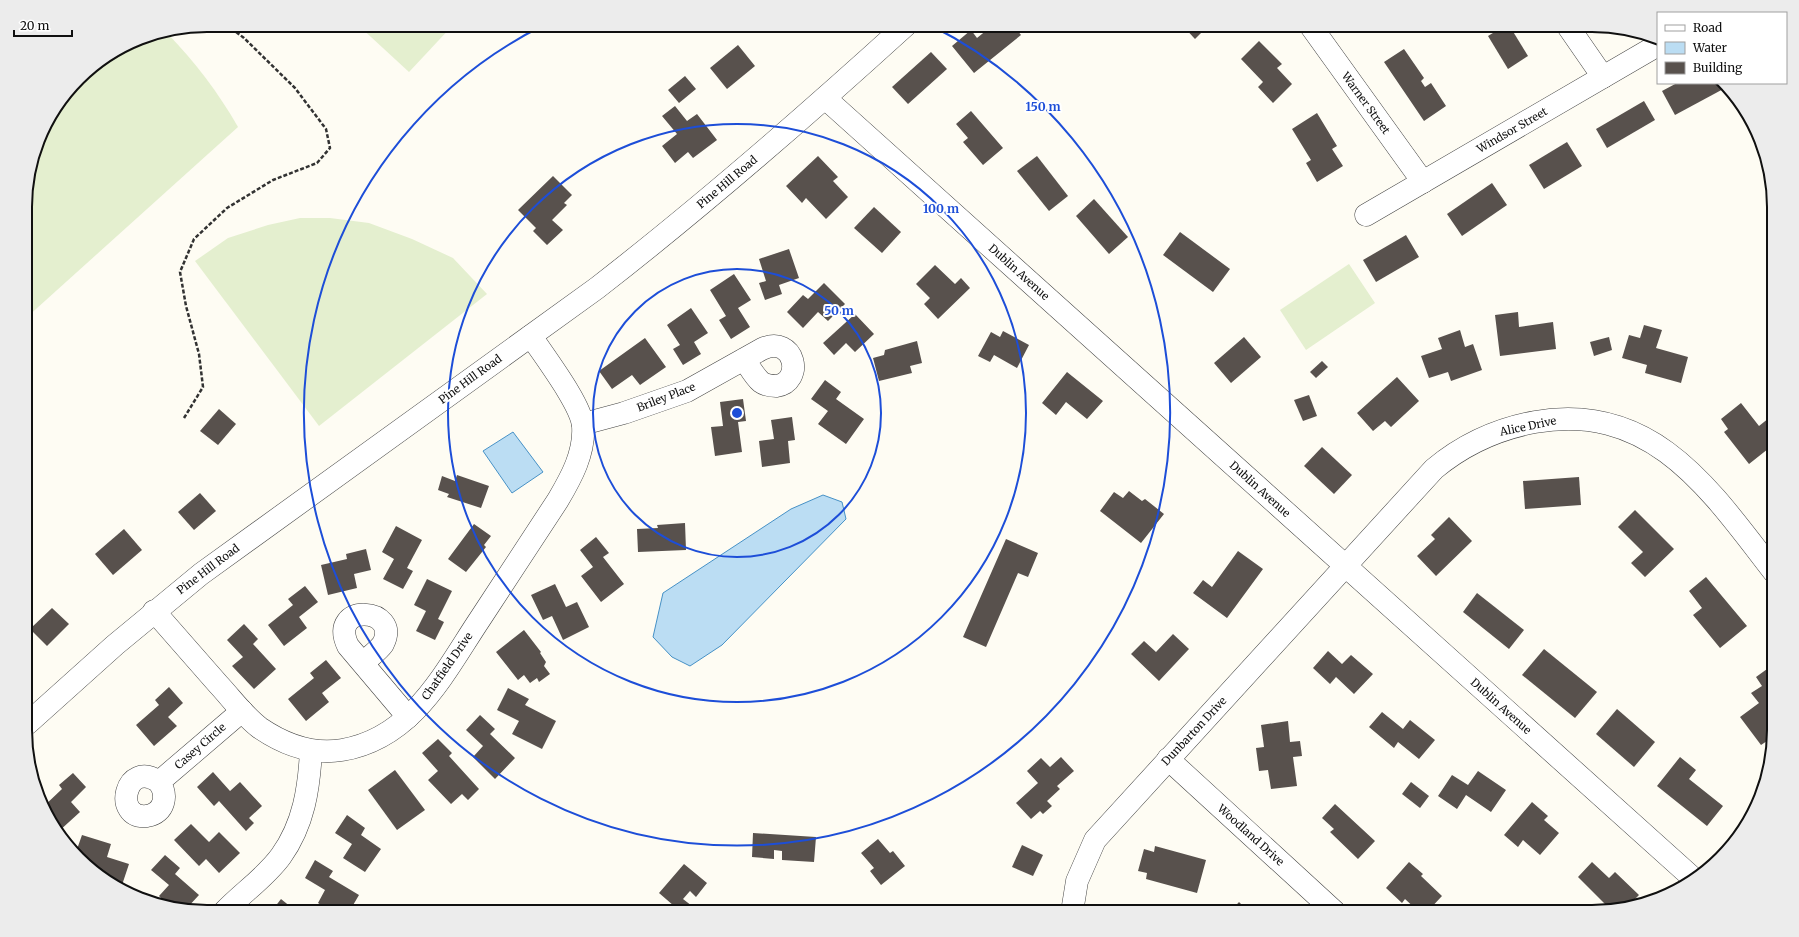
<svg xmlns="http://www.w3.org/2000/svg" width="1799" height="937" font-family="Merriweather,serif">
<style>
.pitch{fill:#e4efcf}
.water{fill:#bbddf3;stroke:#4691c6}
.building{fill:#58514d}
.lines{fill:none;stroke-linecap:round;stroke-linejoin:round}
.minor-casing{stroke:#434343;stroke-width:23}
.path{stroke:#323232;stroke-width:2.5;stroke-dasharray:4 2;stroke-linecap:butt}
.minor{stroke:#fff;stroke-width:22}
.ring{fill:none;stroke:#1d4ed8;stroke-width:2}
.labels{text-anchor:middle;stroke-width:4;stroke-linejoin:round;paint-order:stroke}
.street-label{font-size:11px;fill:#101010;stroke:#fff}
.rim{fill:none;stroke:#101010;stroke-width:2}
.centre{fill:#1d4ed8;stroke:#fff;stroke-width:2}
.ring-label{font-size:12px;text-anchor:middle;font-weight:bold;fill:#1d4ed8;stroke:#fff;stroke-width:4;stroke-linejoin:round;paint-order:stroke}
</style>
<rect width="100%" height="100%" fill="#fefcf3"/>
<!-- pitch -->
<g class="pitch">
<path d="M358 25H453L409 72Z"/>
<path d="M167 33C195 62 218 92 238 127L26 318 25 194 44 126 87 70 137 39Z"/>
<path d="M300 218H330L369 223 412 239 453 258 487 294 319 426 195 261 228 238 268 225Z"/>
<path d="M1349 264 1375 303 1306 350 1280 310Z"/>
</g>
<!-- water -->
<g class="water">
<path d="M513 432 543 472 512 493 483 451Z"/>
<path d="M823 495 842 502 846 519 722 645 690 666 672 657 653 637 663 593 791 509Z"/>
</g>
<!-- building -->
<g class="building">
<path d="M993 25H1013L1021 35 974 73 952 46 971 30 977 38Z"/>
<path d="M1182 25H1209L1195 39Z"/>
<path d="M1506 25H1509L1528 56 1508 69 1488 36Z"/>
<path d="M1259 41 1282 64 1277 68 1292 84 1273 103 1258 87 1263 82 1241 59Z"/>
<path d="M738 45 755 66 727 89 710 68Z"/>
<path d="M1404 49 1424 78 1421 81 1425 87 1431 83 1446 106 1424 121 1384 62Z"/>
<path d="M931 52 947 69 908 104 892 87Z"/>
<path d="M685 76 696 89 679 103 668 90Z"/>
<path d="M1677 83H1724L1727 87 1675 115 1662 91Z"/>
<path d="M1644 101 1655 120 1607 148 1596 129Z"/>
<path d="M675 106 687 121 697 114 717 140 693 158 688 152 675 163 662 146 677 134 662 116Z"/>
<path d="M971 111 1003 148 983 165 963 142 968 138 956 124Z"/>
<path d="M1317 113 1337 146 1332 149 1343 166 1317 182 1306 163 1311 160 1292 129Z"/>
<path d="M1567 142 1582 166 1544 189 1529 165Z"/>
<path d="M818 156 838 177 833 181 848 197 826 219 806 198 802 203 786 186Z"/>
<path d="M1037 156 1068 196 1049 211 1017 171Z"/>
<path d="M553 176 572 195 564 203 567 205 552 220 563 230 547 245 533 231 536 228 518 210Z"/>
<path d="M1492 183 1507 205 1462 236 1447 214Z"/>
<path d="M1094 199 1128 237 1109 254 1076 216Z"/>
<path d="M874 207 901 232 882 253 854 228Z"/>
<path d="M1180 232 1230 269 1213 292 1163 255Z"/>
<path d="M1406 235 1419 257 1376 282 1363 260Z"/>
<path d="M789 249 799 278 779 285 782 294 765 300 759 283 766 281 759 259Z"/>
<path d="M935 265 955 284 961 278 970 288 938 319 924 304 930 298 916 284Z"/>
<path d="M734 274 751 300 738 308 750 327 731 339 719 320 726 316 710 290Z"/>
<path d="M824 283 845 304 828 321 818 312 803 328 787 312 803 295 808 299Z"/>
<path d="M691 308 708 333 694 342 701 354 683 365 673 349 680 345 667 325Z"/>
<path d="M1518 312 1519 327 1553 322 1556 349 1500 356 1495 315Z"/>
<path d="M855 314 874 334 855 352 846 343 834 355 823 343Z"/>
<path d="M1644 325 1662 330 1656 348 1688 357 1681 383 1645 373 1647 365 1622 358 1629 335 1640 338Z"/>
<path d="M1460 330 1465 347 1473 344 1482 370 1451 381 1448 372 1429 378 1421 356 1442 349 1438 338Z"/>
<path d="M1003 331 1029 345 1017 368 994 355 990 362 978 356 991 332 1000 337Z"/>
<path d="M1244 337 1261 357 1231 383 1214 363Z"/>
<path d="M1609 337 1612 350 1594 356 1590 342Z"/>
<path d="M645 338 666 367 640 385 632 375 612 389 599 371Z"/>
<path d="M917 341 922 363 910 366 912 373 879 381 873 358 884 355 885 350Z"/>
<path d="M1322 361 1328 367 1316 378 1310 372Z"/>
<path d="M1067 372 1103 401 1087 419 1066 402 1056 415 1042 403Z"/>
<path d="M1397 377 1419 401 1391 427 1385 421 1373 431 1357 413Z"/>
<path d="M825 380 841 392 836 399 864 419 846 444 818 424 828 411 811 399Z"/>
<path d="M1309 395 1317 416 1303 421 1294 400Z"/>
<path d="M743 399 746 421 738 422 742 452 715 456 711 427 723 426 720 402Z"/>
<path d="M1741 403 1759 426 1769 418 1773 423V445L1749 464 1724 432 1728 429 1721 419Z"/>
<path d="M219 409 236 424 218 445 200 431Z"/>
<path d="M792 417 795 440 788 441 790 463 762 467 759 441 774 439 771 420Z"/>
<path d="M1322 447 1352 475 1334 494 1304 466Z"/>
<path d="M457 475 489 486 481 508 447 497 449 494 438 490 442 476 455 481Z"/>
<path d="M1579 477 1581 505 1525 509 1523 481Z"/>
<path d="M1129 491 1142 501 1145 499 1164 514 1141 543 1100 511 1114 492 1123 498Z"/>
<path d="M200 493 216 511 194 530 178 512Z"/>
<path d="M1635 510 1674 549 1645 577 1631 563 1643 552 1618 527Z"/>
<path d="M1449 517 1472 541 1436 576 1417 556 1435 539 1431 535Z"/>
<path d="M685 523 686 550 638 552 637 529 658 528 657 525Z"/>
<path d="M474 524 491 536 484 545 486 547 466 572 448 559Z"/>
<path d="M396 526 422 540 407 568 413 571 403 589 383 579 394 559 382 552Z"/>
<path d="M124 529 142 550 113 575 95 554Z"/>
<path d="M596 537 609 553 603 557 624 584 601 602 581 576 593 567 580 550Z"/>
<path d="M1006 539 1038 553 1028 577 1018 573 986 647 963 637Z"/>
<path d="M366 549 371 570 354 574 357 588 328 595 321 565 347 559 346 554Z"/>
<path d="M1238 551 1263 569 1227 618 1193 593 1203 580 1212 587Z"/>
<path d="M1706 577 1747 626 1720 648 1693 615 1702 608 1689 591Z"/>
<path d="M427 579 452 591 438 619 444 622 435 640 416 631 426 611 414 605Z"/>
<path d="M555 584 566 607 577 602 589 627 563 640 552 616 543 620 531 595Z"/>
<path d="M305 586 318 602 299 617 307 628 284 646 268 625 293 605 288 599Z"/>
<path d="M1477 593 1524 630 1509 649 1463 612Z"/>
<path d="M52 608 69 624 47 646 30 629Z"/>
<path d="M244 624 258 639 253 644 276 669 254 689 232 666 243 657 227 640Z"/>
<path d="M524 630 541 652 540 653 546 662 544 666 550 674 539 682 537 678 530 683 524 675 518 680 496 652Z"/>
<path d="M1173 634 1189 649 1159 681 1131 654 1144 641 1156 652Z"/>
<path d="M1544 649 1597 692 1575 718 1522 675Z"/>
<path d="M1328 651 1342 664 1351 655 1373 674 1354 694 1336 677 1330 684 1313 668Z"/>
<path d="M326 660 341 678 322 693 329 702 306 721 288 699 314 678 310 673Z"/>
<path d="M1774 664V731L1773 737 1761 745 1740 717 1759 703 1751 693 1762 686 1756 677Z"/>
<path d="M169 687 183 703 168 717 177 726 154 746 136 725 159 705 155 700Z"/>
<path d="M508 688 529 699 525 705 556 721 542 749 512 734 519 721 497 710Z"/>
<path d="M1617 709 1655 742 1634 767 1596 734Z"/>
<path d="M1382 712 1403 729 1410 720 1435 740 1419 759 1398 742 1394 748 1369 727Z"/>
<path d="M480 715 495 729 490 734 515 758 495 779 473 757 483 746 466 730Z"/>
<path d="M1288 721 1290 742 1300 741 1302 756 1293 757 1297 786 1271 789 1268 770 1259 771 1256 748 1264 747 1261 725Z"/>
<path d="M438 739 452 753 449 756 479 789 468 800 462 794 451 804 428 780 438 771 422 753Z"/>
<path d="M1061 757 1074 771 1057 786 1060 789 1047 801 1052 806 1043 814 1040 811 1031 819 1016 803 1038 783 1027 771 1041 758 1050 767Z"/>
<path d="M1680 757 1696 770 1689 779 1723 806 1707 826 1657 786Z"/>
<path d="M395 770 425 810 397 830 368 790Z"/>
<path d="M1478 771 1506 790 1491 812 1466 795 1457 809 1438 796 1452 775 1468 785Z"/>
<path d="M213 772 230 791 240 782 262 806 249 818 254 823 246 831 219 801 214 806 197 787Z"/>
<path d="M73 773 86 787 71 802 80 812 58 832 43 807 62 789 59 785Z"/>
<path d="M1411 782 1429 796 1420 808 1402 794Z"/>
<path d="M1532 802 1548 816 1544 820 1559 833 1540 855 1523 840 1518 847 1504 835Z"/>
<path d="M1335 804 1375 841 1358 859 1330 832 1334 829 1322 818Z"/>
<path d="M347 815 365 828 361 835 381 849 365 872 343 858 352 844 335 833Z"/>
<path d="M191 824 209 842 219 832 240 853 219 873 206 859 199 866 174 840Z"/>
<path d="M753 833 816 837 814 862 782 860V851L774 850V859L752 857Z"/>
<path d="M82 835 111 844 107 857 129 864 122 885 112 881 102 873 103 871 98 870 76 852Z"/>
<path d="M878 839 890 853 893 851 905 866 881 885 870 871 874 868 861 853Z"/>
<path d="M1022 845 1043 855 1033 876 1012 867Z"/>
<path d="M1155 846 1206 860 1197 893 1146 879 1147 873 1138 871 1144 849 1154 852Z"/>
<path d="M165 855 180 868 175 874 199 895 187 908 165 902 159 896 169 885 151 870Z"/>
<path d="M315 860 333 871 329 877 359 895 349 912H332L318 903 325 890 305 878Z"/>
<path d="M1409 862 1423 874 1421 876 1442 896 1427 912H1419L1405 899 1402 903 1386 888Z"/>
<path d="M1592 862 1609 878 1615 872 1639 895 1627 907 1611 910 1578 877Z"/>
<path d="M684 864 707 883 696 897 690 891 683 899 692 906 687 912H681L659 893Z"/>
<path d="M281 899 297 912H271Z"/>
<path d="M1239 902 1249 912H1230Z"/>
<path d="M994 905 995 912H965V910Z"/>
</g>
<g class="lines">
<!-- minor casing -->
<g class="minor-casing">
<g id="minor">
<path d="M1310 25 1423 182"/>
<path d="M1567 25 1603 77"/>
<path d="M825 98 1695 880"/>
<path d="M1366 215 1658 45"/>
<path d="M583 424 624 413 687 391 762 349C795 334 805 382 776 386 770 386 765 385 761 382 754 376 749 366 744 359"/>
<path d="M154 611C176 636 197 660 218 684 232 699 244 716 260 728 285 745 312 755 342 750 413 738 444 673 480 619 506 579 532 540 558 500 571 478 585 453 583 426 581 404 544 356 531 336"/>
<path d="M363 663C369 657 378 651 383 644 402 607 327 602 348 646L408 717"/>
<path d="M27 724 115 645 201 574 597 288C704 205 806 116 906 25"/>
<path d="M1168 759 1335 912"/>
<path d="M159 782C168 795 165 813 147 816 112 820 125 758 159 782L242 711"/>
<path d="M224 912C242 893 266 877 281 856 304 824 309 788 311 751"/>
<path d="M1072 912 1077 881 1095 840 1434 469C1464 444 1497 429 1535 422 1653 401 1711 491 1774 572"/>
</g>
</g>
<!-- path -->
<path class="path" d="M184 418 203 387 199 354 186 306 180 272 194 239 227 208 273 180 317 163 330 148 326 129 295 88 244 38 227 25"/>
<!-- minor -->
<use href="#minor" class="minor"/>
</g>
<!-- distance rings -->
<g class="ring">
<circle cx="737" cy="413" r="144"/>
<circle cx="737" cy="413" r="289"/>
<path d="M930 25A433 433 0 1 1 544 25"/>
</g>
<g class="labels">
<!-- street labels -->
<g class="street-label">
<text transform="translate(1366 103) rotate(54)" y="4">Warner Street</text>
<text transform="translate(1512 130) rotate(-30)" y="4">Windsor Street</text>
<text transform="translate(727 182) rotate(-40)" y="4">Pine Hill Road</text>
<text transform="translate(1019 272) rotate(42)" y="4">Dublin Avenue</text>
<text transform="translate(470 379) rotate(-36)" y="4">Pine Hill Road</text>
<text transform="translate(666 397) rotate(-21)" y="4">Briley Place</text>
<text transform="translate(1528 426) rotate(-12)" y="4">Alice Drive</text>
<text transform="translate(1260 489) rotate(42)" y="4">Dublin Avenue</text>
<text transform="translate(208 569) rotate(-37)" y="4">Pine Hill Road</text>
<text transform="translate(447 666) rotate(-55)" y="4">Chatfield Drive</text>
<text transform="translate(1501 706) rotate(42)" y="4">Dublin Avenue</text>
<text transform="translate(1194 731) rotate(-47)" y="4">Dunbarton Drive</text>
<text transform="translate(200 746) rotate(-41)" y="4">Casey Circle</text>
<text transform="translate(1251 835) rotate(42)" y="4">Woodland Drive</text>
</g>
</g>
<!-- crop -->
<path d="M0 0H1799V937H0ZM207 32H1592A175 175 0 0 1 1767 207V730A175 175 0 0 1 1592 905H207A175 175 0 0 1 32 730V207A175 175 0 0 1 207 32Z" fill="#ececec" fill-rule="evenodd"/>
<path class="rim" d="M207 32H1592A175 175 0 0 1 1767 207V730A175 175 0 0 1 1592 905H207A175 175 0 0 1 32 730V207A175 175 0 0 1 207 32Z"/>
<circle cx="737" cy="413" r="6" class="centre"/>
<g class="ring-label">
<text x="1043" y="111">150 m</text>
<text x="941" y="213">100 m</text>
<text x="839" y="315">50 m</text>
</g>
<!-- legend -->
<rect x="1657" y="12" width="130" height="72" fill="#ffffff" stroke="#9f9f9f"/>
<rect x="1665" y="25" width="20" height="6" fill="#ffffff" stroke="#9f9f9f"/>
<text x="1693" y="32" font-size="12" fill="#101010">Road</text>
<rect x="1665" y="42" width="20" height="12" fill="#bbddf3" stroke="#9f9f9f"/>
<text x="1693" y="52" font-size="12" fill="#101010">Water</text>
<rect x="1665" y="62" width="20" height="12" fill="#58514d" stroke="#9f9f9f"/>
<text x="1693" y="72" font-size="12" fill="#101010">Building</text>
<!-- scale -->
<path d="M14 30v6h58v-6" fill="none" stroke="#101010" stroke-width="2"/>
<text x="20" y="30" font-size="12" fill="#101010" stroke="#ffffff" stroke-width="3" paint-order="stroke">20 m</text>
</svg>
